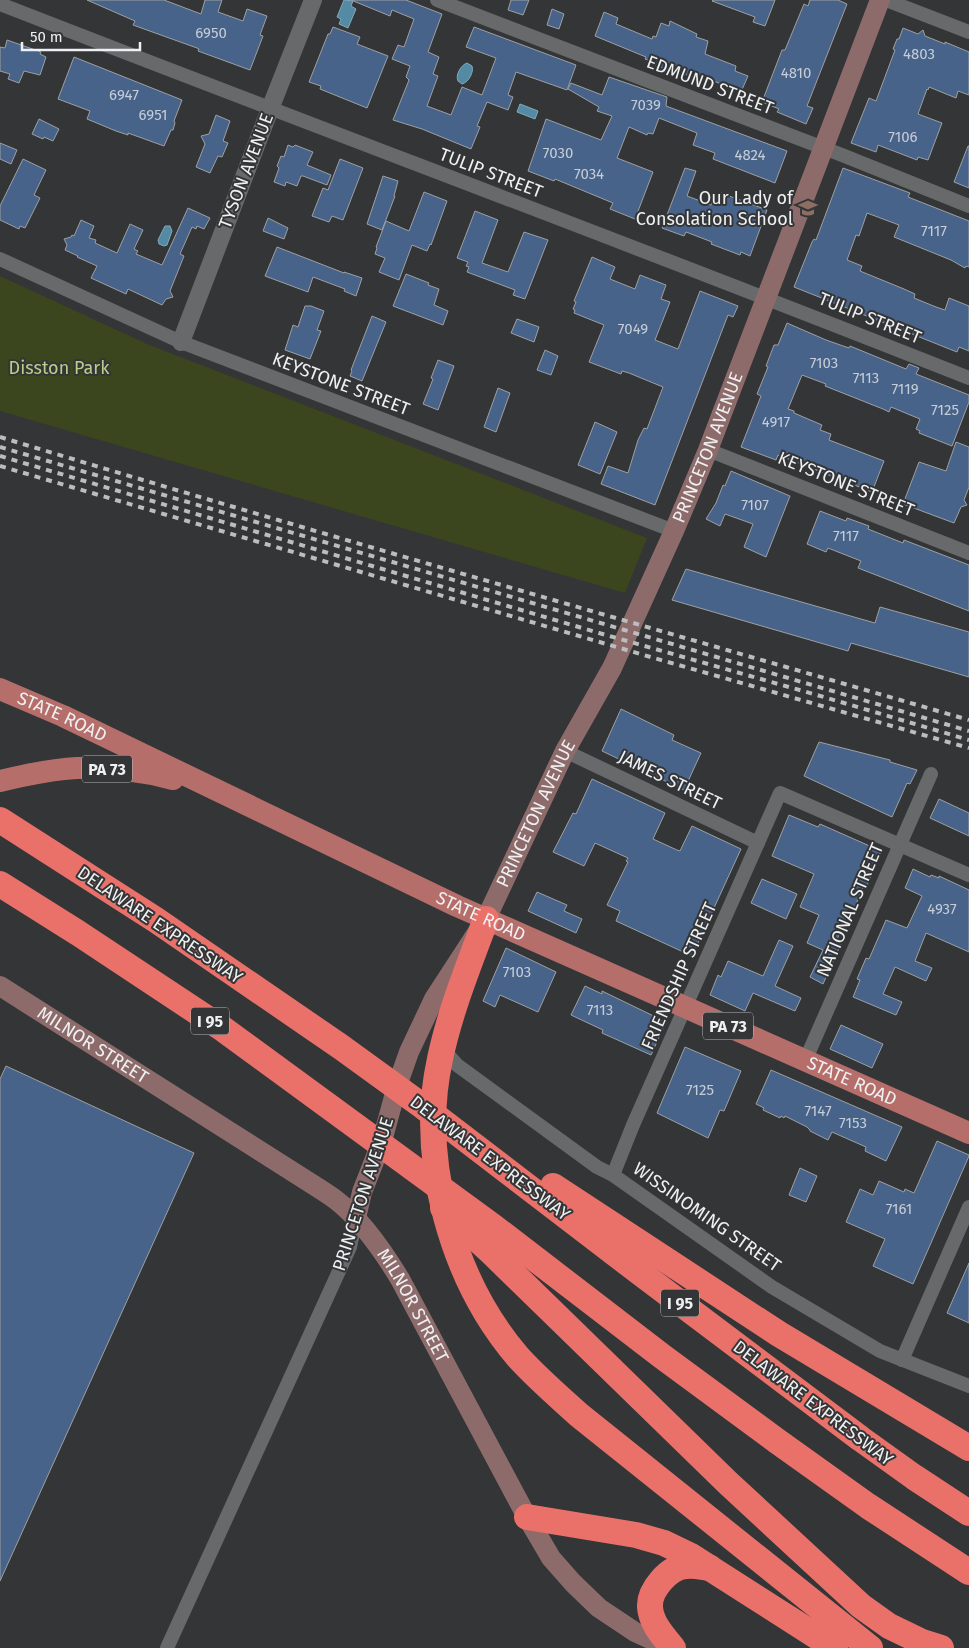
<svg xmlns="http://www.w3.org/2000/svg" width="969" height="1648" font-family="'Fira Sans',sans-serif">
<style>
.green{fill:#3b461e}
.water{fill:#548aa4;stroke:#82a9bb}
.building{fill:#486389;stroke:#9ea0a2}
.lines{fill:none;stroke-linecap:round;stroke-linejoin:round}
.minor{stroke:#67696b;stroke-width:14}
.tertiary{stroke:#67696b;stroke-width:18}
.secondary{stroke:#8e6b6b;stroke-width:20}
.primary{stroke:#b66e6a;stroke-width:22}
.motorway{stroke:#ea716a;stroke-width:26}
.rail{stroke:#bbbdbe;stroke-width:4;stroke-dasharray:6 6;stroke-linecap:butt}
.labels{text-anchor:middle;stroke-width:4;stroke-linejoin:round;paint-order:stroke}
.number-label{font-size:15px;fill:#c5cdd7}
.shield{fill:#333537;stroke:#b7b8b9;stroke-width:1}
.shield-label{font-size:16px;font-weight:bold;fill:#eff0f1}
.street-label{font-size:18px;fill:#eff0f1;stroke:#333537}
.poi-label{font-size:18px;fill:#eff0f1;stroke:#333537;text-anchor:end}
.park-label{font-size:18px;fill:#b8cf85;stroke:#333537}
</style>
<rect width="100%" height="100%" fill="#333537"/>
<!-- green -->
<path class="green" d="M0 276 147 344 647 538 625 593 0 411Z"/>
<!-- water -->
<g class="water">
<path d="M344 0 353 1 351 6 356 9 348 28 339 24 341 19 337 17Z"/>
<path d="M467 63 472 66C474 72 469 82 462 84L458 81C455 75 461 65 467 63Z"/>
<path d="M520 104 538 111 535 119 517 112Z"/>
<path d="M165 226H170L172 231 167 245 164 246 159 244 158 240Z"/>
</g>
<!-- building -->
<g class="building">
<path d="M87 0H164L201 14 205 0H222L218 12 243 21 247 9 267 16 260 35 263 36 250 70 198 51 199 49 197 48 133 25 135 21Z"/>
<path d="M351 0H406L442 14 428 52 439 57 433 74 438 76 427 106 451 115 462 87 482 95 496 58 466 47 474 27 576 65 567 90 516 72 508 95 513 97 508 110 487 102 477 126 480 127 471 149 422 129 393 120 409 80 406 77 410 66 392 59 398 45 404 47 414 19 392 10 390 16Z"/>
<path d="M511 0H529L523 15 508 10Z"/>
<path d="M713 0H775L765 26 753 22 755 17 712 1Z"/>
<path d="M810 0H838L847 4 807 106 813 108 806 124 777 112 779 109 762 102 782 50H785L804 4 808 6Z"/>
<path d="M552 9 564 14 559 29 547 25Z"/>
<path d="M604 12 618 18 616 24 652 39 653 36 656 37 661 23 669 26 670 21 697 34 696 37 708 41 705 54 736 66 735 71 748 76 741 92 696 74 694 78 675 70 674 72 654 65 655 63 645 59 646 57 595 36Z"/>
<path d="M333 27 360 37 357 44 388 56 367 108 320 89 321 86 309 82 328 34H330Z"/>
<path d="M903 28 918 34 923 30 925 36 945 44V42L969 52V95L958 91 956 98 929 87 928 90 927 89 918 114 942 123 928 160 918 157 917 160 878 145 876 152 851 143 869 98 876 101 895 50 893 49 897 39H899Z"/>
<path d="M7 40 41 52 40 54 46 57 40 75 24 71 19 83 8 79 10 74 0 71V47L5 48Z"/>
<path d="M74 57 182 100 174 121 175 123 173 130H171L164 146 128 133V135L116 131 87 119 90 111 58 99Z"/>
<path d="M609 77 667 97 666 106 787 151 775 183 713 159 715 153 693 145 697 133 659 118 653 134 648 133 647 135 629 127 617 158 653 172 635 219 610 209 613 203 555 179 554 181 528 171 546 119 601 140 612 116 597 111 599 107 568 89 571 83 602 95Z"/>
<path d="M216 115 230 121 223 141 228 143 222 157 218 156 210 173 196 167 205 144 201 136 209 134Z"/>
<path d="M39 119 59 129 53 141 44 137 43 139 32 134Z"/>
<path d="M0 143 17 150 11 164 0 159Z"/>
<path d="M288 145 293 147 295 145 313 152 307 165 331 175 327 185 303 176H301L297 186 286 182 285 186 274 182 279 168 277 166 281 156 284 157Z"/>
<path d="M968 146H969V188L954 182Z"/>
<path d="M23 159 46 170 34 195 40 198 25 228 20 226 19 229 0 220V206Z"/>
<path d="M340 159 363 168 343 220 332 216 329 222 312 216 323 188 328 190Z"/>
<path d="M685 168 696 171 687 196 711 205 715 194 720 196 721 193 767 210 750 256 741 252 740 255 711 244 712 242 686 232 684 236 662 228Z"/>
<path d="M843 168 910 193 908 197 969 221V267L966 266 965 268 951 260 894 237 899 225 867 213 859 236 856 235 847 260 862 266 860 271 904 289 915 294 914 298 936 307 945 310 949 298 969 306V351L959 347 957 352 794 287 812 242 814 239 816 240Z"/>
<path d="M383 176 398 181 394 196H395L382 230 367 224Z"/>
<path d="M424 192 447 201 431 245 430 244 427 251 412 245 399 280 379 272 385 258 375 254 377 248 376 247 386 221 409 231Z"/>
<path d="M188 208 210 218 204 229 197 226 196 229 192 227 180 254 184 256 170 291 173 297 166 299 162 305 128 289 126 294 91 278 97 266 77 257 78 256 65 250 67 245 64 239 71 237 72 235 74 236 81 220 94 226 89 238 96 240 95 243 117 253 130 224 143 230 134 249 138 251 136 254 162 265Z"/>
<path d="M475 211 498 220 482 263 508 272 524 232 548 240 525 299 513 295 515 290 467 272 469 267 466 266 468 262 457 258Z"/>
<path d="M268 218 288 228 284 239 263 231Z"/>
<path d="M277 247 344 273V272L362 278 356 296 344 291 345 289 313 277 308 292 265 276Z"/>
<path d="M592 257 615 267 610 279 635 289 640 275 666 285 661 299 670 302 655 340 678 349 700 291 738 306 733 317 728 315 655 505 601 484 608 466 628 473 638 440 644 428 647 429 663 387 629 373 622 371 621 374 589 362 604 325 574 313 575 310 573 309 576 302 574 301Z"/>
<path d="M406 274 429 283 428 285 439 289 434 305 448 311 443 325 393 306Z"/>
<path d="M305 306H311L324 311 317 330 321 331 310 359 285 350 293 325 298 327Z"/>
<path d="M372 316 386 322 362 381 350 376 352 371 351 370Z"/>
<path d="M517 319 539 327 534 342 511 333Z"/>
<path d="M787 323 826 340 849 348 850 346 906 369 909 364 919 368 916 374 969 395V402L952 446 919 433 920 431 916 429 920 419 891 407 889 412 883 409 825 386 826 384 802 375 788 409 794 411V413L822 425 820 430 831 434 829 440 884 461 872 492 778 455 776 460 741 447 761 396 757 394 768 367 766 366 774 345H778Z"/>
<path d="M545 350 558 356 551 375 537 370Z"/>
<path d="M438 360 454 366 438 410 423 404 433 379 431 378Z"/>
<path d="M498 388 510 393 496 432 484 427Z"/>
<path d="M595 422 617 432 600 474 578 465Z"/>
<path d="M956 442 969 447V487L964 500 967 505 961 507 954 523 903 504 919 462 946 471Z"/>
<path d="M731 471 790 496 766 557 744 547 753 524 725 514 720 526 706 519 716 503 723 485 725 486Z"/>
<path d="M820 511 846 521 847 518 869 526 868 529 903 543 904 540 969 565V611L858 568 861 561 828 548 826 552 807 544Z"/>
<path d="M686 569 875 623 880 607 969 632V677L851 643 848 651 672 600Z"/>
<path d="M621 709 674 735 672 740 701 753 684 790 602 751Z"/>
<path d="M819 742 890 760V762L917 770 910 784 907 783 892 817 804 776Z"/>
<path d="M592 779 665 813 653 839 677 850 680 851 692 826 741 849 692 956 616 921 620 911 607 905 628 862 626 861 628 858 595 843 584 866 553 852 573 813 576 814Z"/>
<path d="M939 799 969 813V836L930 818Z"/>
<path d="M789 815 818 827 820 824 881 851 866 888 863 887 851 916 847 915 836 942 841 944 823 984 810 977 823 950 807 943 819 915 800 907 814 874 772 856Z"/>
<path d="M913 869 930 877 931 875 939 878V876L969 890V952L926 933 915 961 932 968 926 981 895 967 883 994 902 1002 896 1015 853 997 860 980 857 979 866 958 869 959 886 920 907 928 922 896 905 888Z"/>
<path d="M762 879 797 894 786 919 751 903Z"/>
<path d="M537 892 567 905 564 911 582 919 576 933 528 911Z"/>
<path d="M779 940 793 946 775 986 801 998 795 1011 753 993 745 1011 710 995 718 975 721 977 728 961 763 976Z"/>
<path d="M506 948 556 972 538 1012 500 995 495 1007 483 1001Z"/>
<path d="M585 986 602 994V991L666 1022 651 1055 602 1033 603 1030 571 1015Z"/>
<path d="M841 1025 883 1044 872 1068 830 1049Z"/>
<path d="M685 1047 741 1071 724 1111 720 1110 708 1138 657 1113Z"/>
<path d="M6 1066 194 1153 0 1581V1079Z"/>
<path d="M771 1070 902 1127 886 1161 865 1151 866 1147 832 1132 828 1140 810 1131V1130L807 1127 785 1116 784 1118 781 1116 780 1118 763 1110 764 1108 756 1104Z"/>
<path d="M937 1141 969 1155V1156L913 1284 873 1266 885 1239 846 1222 860 1189 873 1195 879 1181 904 1192 905 1189 914 1193Z"/>
<path d="M800 1168 817 1176 806 1202 789 1195Z"/>
<path d="M969 1263V1323L947 1313Z"/>
</g>
<g class="lines">
<!-- minor -->
<g class="minor">
<path d="M437 0 842 155 969 206"/>
<path d="M886 0 969 32"/>
<path d="M0 4C323 130 647 250 969 378"/>
<path d="M0 259 181 342 674 531"/>
<path d="M708 450 969 553"/>
<path d="M565 751 758 843"/>
<path d="M442 1048 457 1065 597 1167 613 1175 772 1287 880 1351 969 1386"/>
<path d="M805 1061 931 774"/>
<path d="M613 1175 633 1125 780 793 969 875"/>
<path d="M902 1360 969 1207"/>
<path d="M167 1648 350 1247 356 1218"/>
</g>
<!-- tertiary -->
<path class="tertiary" d="M181 342 270 109 313 0"/>
<!-- secondary -->
<g class="secondary">
<path id="s1" d="M0 986 312 1184C320 1189 328 1194 336 1200 362 1220 383 1251 400 1279L527 1517 551 1558 573 1583 599 1608 635 1632 670 1648"/>
<path id="s2" d="M356 1218 362 1192 382 1141 397 1086 409 1052 434 999 486 919 565 751 612 668 674 531 708 450 880 0"/>
</g>
<!-- primary -->
<g class="primary">
<path id="s3" d="M0 689 63 716 457 906 969 1133"/>
<path d="M0 781C25 775 51 769 77 768 108 767 143 771 173 779"/>
</g>
<!-- motorway -->
<g class="motorway">
<path d="M0 820 156 920 341 1047 421 1105 643 1275 861 1439 914 1477 969 1513"/>
<path d="M0 884 78 933 223 1029 495 1228 663 1357 777 1441 868 1506 969 1572"/>
<path d="M486 919C469 965 450 1011 440 1059 418 1159 452 1280 518 1357 537 1378 558 1396 579 1415L870 1648"/>
<path d="M553 1186 779 1334 969 1448"/>
<path d="M443 1208 492 1253 728 1483 861 1606 889 1626 922 1642 941 1648"/>
<path d="M527 1517 636 1535 664 1543 691 1556 835 1648"/>
<path d="M673 1648C663 1636 651 1623 650 1607 649 1590 669 1567 686 1566 694 1565 702 1567 710 1568"/>
</g>
<!-- rail -->
<g class="rail">
<path d="M0 437C322 535 646 626 969 720"/>
<path d="M0 447 969 731"/>
<path d="M0 456 599 633 817 695 969 740"/>
<path d="M0 466 654 658 969 748"/>
</g>
</g>
<!-- icons -->
<defs>
<g id="school-bare" transform="scale(1.5)"><path d="M0-5L7-2L0 1L-7-2ZM-4 1L0 2.5L4 1V4Q0 6-4 4Z" fill="#8d6e63" stroke="#333537" stroke-width="2.5" paint-order="stroke"/></g>
</defs>
<g fill-rule="evenodd">
<use href="#school-bare" x="808" y="208"/>
</g>
<g class="labels">
<!-- number labels -->
<g class="number-label">
<text x="211" y="38">6950</text>
<text x="919" y="59">4803</text>
<text x="796" y="78">4810</text>
<text x="124" y="100">6947</text>
<text x="646" y="110">7039</text>
<text x="153" y="120">6951</text>
<text x="903" y="142">7106</text>
<text x="558" y="158">7030</text>
<text x="750" y="160">4824</text>
<text x="589" y="179">7034</text>
<text x="934" y="236">7117</text>
<text x="633" y="334">7049</text>
<text x="824" y="368">7103</text>
<text x="866" y="383">7113</text>
<text x="905" y="394">7119</text>
<text x="945" y="415">7125</text>
<text x="776" y="427">4917</text>
<text x="755" y="510">7107</text>
<text x="846" y="541">7117</text>
<text x="942" y="914">4937</text>
<text x="517" y="977">7103</text>
<text x="600" y="1015">7113</text>
<text x="700" y="1095">7125</text>
<text x="818" y="1116">7147</text>
<text x="853" y="1128">7153</text>
<text x="899" y="1214">7161</text>
</g>
<!-- shield labels -->
<g class="shield">
<rect x="82" y="755.5" width="50" height="27" rx="4"/>
<rect x="191" y="1007.5" width="38" height="27" rx="4"/>
<rect x="703" y="1012.5" width="50" height="27" rx="4"/>
<rect x="661" y="1289.5" width="38" height="27" rx="4"/>
</g>
<g class="shield-label">
<text x="107" y="775">PA 73</text>
<text x="210" y="1027">I 95</text>
<text x="728" y="1032">PA 73</text>
<text x="680" y="1309">I 95</text>
</g>
<!-- street labels -->
<g class="street-label">
<text transform="translate(710 85) rotate(21)" y="6">EDMUND STREET</text>
<text transform="translate(246 171) rotate(-69)" y="6">TYSON AVENUE</text>
<text transform="translate(491 173) rotate(21)" y="6">TULIP STREET</text>
<text transform="translate(870 318) rotate(22)" y="6">TULIP STREET</text>
<text transform="translate(341 384) rotate(21)" y="6">KEYSTONE STREET</text>
<text dy="6" stroke="none"><textPath href="#s2" startOffset="850">PRINCETON AVENUE</textPath></text>
<text transform="translate(846 484) rotate(22)" y="6">KEYSTONE STREET</text>
<text dy="6" stroke="none"><textPath href="#s3" startOffset="68">STATE ROAD</textPath></text>
<text transform="translate(670 780) rotate(26)" y="6">JAMES STREET</text>
<text dy="6" stroke="none"><textPath href="#s2" startOffset="445">PRINCETON AVENUE</textPath></text>
<text transform="translate(850 910) rotate(-67)" y="6">NATIONAL STREET</text>
<text dy="6" stroke="none"><textPath href="#s3" startOffset="532">STATE ROAD</textPath></text>
<text transform="translate(160 925) rotate(34)" y="6">DELAWARE EXPRESSWAY</text>
<text transform="translate(679 976) rotate(-66)" y="6">FRIENDSHIP STREET</text>
<text dy="6" stroke="none"><textPath href="#s1" startOffset="110">MILNOR STREET</textPath></text>
<text dy="6" stroke="none"><textPath href="#s3" startOffset="938">STATE ROAD</textPath></text>
<text transform="translate(490 1158) rotate(37)" y="6">DELAWARE EXPRESSWAY</text>
<text transform="translate(363 1194) rotate(-72)" y="6">PRINCETON AVENUE</text>
<text transform="translate(707 1217) rotate(35)" y="6">WISSINOMING STREET</text>
<text dy="6" stroke="none"><textPath href="#s1" startOffset="530">MILNOR STREET</textPath></text>
<text transform="translate(813 1403) rotate(37)" y="6">DELAWARE EXPRESSWAY</text>
</g>
<!-- poi labels -->
<g class="poi-label">
<text x="793" y="204">Our Lady of<tspan x="793" dy="21">Consolation School</tspan></text>
</g>
<!-- park labels -->
<g class="park-label">
<text x="59" y="374">Disston Park</text>
</g>
</g>
<!-- scale -->
<path d="M22 42v8h118v-8" fill="none" stroke="#eff0f1" stroke-width="2.5"/>
<text x="30" y="42" font-size="15" fill="#eff0f1" stroke="#333537" stroke-width="4" paint-order="stroke">50 m</text>
</svg>
